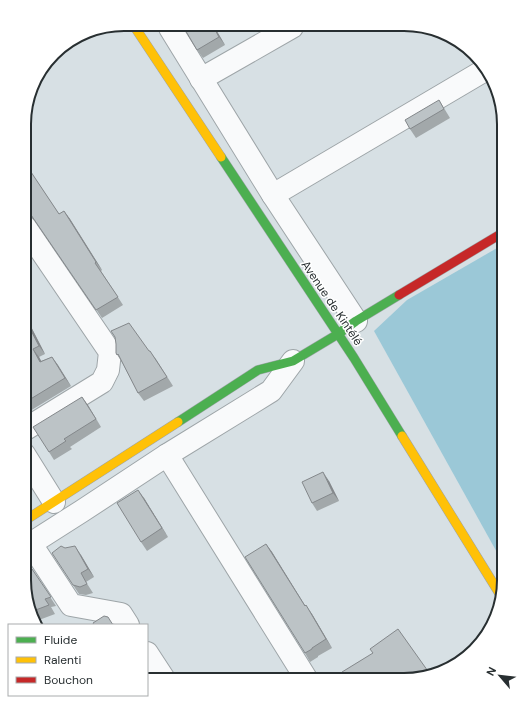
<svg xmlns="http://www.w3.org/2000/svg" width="528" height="704" font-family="'DM Sans',sans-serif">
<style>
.forest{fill:#9bc8d7}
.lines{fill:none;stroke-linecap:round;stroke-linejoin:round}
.street-casing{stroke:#9ea5a8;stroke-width:24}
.fast-casing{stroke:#9ea5a8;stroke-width:10}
.slow-casing{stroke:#9ea5a8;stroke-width:10}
.jam-casing{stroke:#9ea5a8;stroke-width:10}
.street{stroke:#f9fafb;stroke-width:22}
.fast{stroke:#4caf50;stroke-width:9}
.slow{stroke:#ffc107;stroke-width:9}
.jam{stroke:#c62828;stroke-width:9}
.wall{fill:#a2a8aa}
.shaded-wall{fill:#84888b}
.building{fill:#bcc3c6;stroke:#84888b}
.labels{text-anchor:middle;stroke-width:3;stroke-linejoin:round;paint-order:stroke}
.street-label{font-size:12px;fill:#282f31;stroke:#fff}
.rim{fill:none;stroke:#282f31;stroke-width:2}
</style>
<rect width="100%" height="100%" fill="#d7e0e4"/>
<!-- forest -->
<path class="forest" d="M504 244V565L374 331 407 300Z"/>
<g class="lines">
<!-- street casing -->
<g class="street-casing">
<g id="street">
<path d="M170 28 273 195 356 321"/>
<path d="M201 79 292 27"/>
<path d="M273 195 485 70"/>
<path d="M24 430 102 382 108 370 110 352 25 227"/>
<path d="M24 454 54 502"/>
<path d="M167 455 307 680"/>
<path d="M31 544 71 605 121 614 128 625"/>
<path d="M24 548 82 511 167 455 271 391 293 361"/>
<path d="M147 653 164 679"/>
</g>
</g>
<!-- fast casing -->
<g class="fast-casing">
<g id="fast">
<path d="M221 157 354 358 402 436"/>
<path d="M178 422 258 370 293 361 338 334 356 321 399 295"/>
</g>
</g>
<!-- slow casing -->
<g class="slow-casing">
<g id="slow">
<path d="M136 29 221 157"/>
<path d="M402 436 501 596"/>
<path d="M24 521 178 422"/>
</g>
</g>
<!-- jam casing -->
<g class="jam-casing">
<path id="jam" d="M399 295 504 232"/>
</g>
<!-- street -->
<use href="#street" class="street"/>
<!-- fast -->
<use href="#fast" class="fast"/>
<!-- slow -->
<use href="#slow" class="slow"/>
<!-- jam -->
<use href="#jam" class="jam"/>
</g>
<!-- wall -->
<g class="wall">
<path d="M215 28 225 45 203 58 197 50Z"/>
<path d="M439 100 450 118 416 138 410 129Z"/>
<path d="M25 157 29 164 26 165 59 214 64 211 70 219 102 270 101 271 123 305 102 318 35 220 28 215H25Z"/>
<path d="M25 306 29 313 25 315 45 354 39 357 41 361 52 357 71 386 25 414 24 413Z"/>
<path d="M149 351 156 359 173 386 144 401 138 393 123 364 116 353Z"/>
<path d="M82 397 101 427 70 447 72 449 54 460 49 452Z"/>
<path d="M329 481 339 501 317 511 312 503Z"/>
<path d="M144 498 168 537 147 551 141 542Z"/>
<path d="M266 544 272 552 305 606 312 614 332 648 318 656V657L310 662 305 653Z"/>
<path d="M81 555 94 577 86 582 93 593 86 595 79 594 73 585Z"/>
<path d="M32 569 56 606 51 607 55 614 39 620 31 610 24 580 27 570Z"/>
<path d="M342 672 430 674 404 680H347Z"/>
</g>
<!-- shaded-wall -->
<g class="shaded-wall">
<path d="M214 28H215L225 45 219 37Z"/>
<path d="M64 211 70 219 102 270 96 262Z"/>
<path d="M25 314V315L45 354 39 346 24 317Z"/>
<path d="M33 349 39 357 46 370 40 362Z"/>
<path d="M52 357 58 365 71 386 65 378Z"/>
<path d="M82 397 88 405 101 427 96 419Z"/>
<path d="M323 472 329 481 339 501 333 493Z"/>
<path d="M138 490 144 498 168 537 162 528Z"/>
<path d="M266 544 272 552 311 615 305 606Z"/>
<path d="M75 546 81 555 94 577 88 569Z"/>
<path d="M306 605 312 614 332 648 326 639Z"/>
</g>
<!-- building -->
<g class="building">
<path d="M184 28H214L219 37 197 50Z"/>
<path d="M439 100 444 109 410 129 405 120Z"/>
<path d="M25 163 59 214 64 211 96 262 95 263 118 297 96 310 29 212 25 208Z"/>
<path d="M24 317 39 346 33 349 40 362 52 357 65 378 24 403Z"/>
<path d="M129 323 149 351H150L167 377 138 393 118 354 117 355 116 353V344L115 337 111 331Z"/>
<path d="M82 397 96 419 64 439 66 441 49 452 33 427Z"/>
<path d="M323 472 333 493 312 503 302 482Z"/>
<path d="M138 490 162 528 141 542 117 503Z"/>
<path d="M266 544 305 606 306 605 326 639 312 648V649L305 653 245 557Z"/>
<path d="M61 546 65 548 75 546 88 569 81 573 87 584 80 587 73 585 52 553Z"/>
<path d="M24 568 27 570 32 569 51 597 45 599 49 605 33 611 31 608 24 580Z"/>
<path d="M104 616 108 617 113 625H94L93 623Z"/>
<path d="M398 629 430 674 404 680H375L371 674 361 680H347L342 672 373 653 370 649Z"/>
<path d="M147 675 150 679H147Z"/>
</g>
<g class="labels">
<!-- street labels -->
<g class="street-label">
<text transform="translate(332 303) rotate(56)" y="4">Avenue de Kintélé</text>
</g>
</g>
<!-- crop -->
<path d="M0 0H528V704H0ZM124 31H404A93 93 0 0 1 497 124V580A93 93 0 0 1 404 673H124A93 93 0 0 1 31 580V124A93 93 0 0 1 124 31Z" fill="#fff" fill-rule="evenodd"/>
<path class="rim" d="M124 31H404A93 93 0 0 1 497 124V580A93 93 0 0 1 404 673H124A93 93 0 0 1 31 580V124A93 93 0 0 1 124 31Z"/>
<!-- legend -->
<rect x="8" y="624" width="140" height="72" fill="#ffffff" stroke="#a9acad"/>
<rect x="16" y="637" width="20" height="6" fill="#4caf50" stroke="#a9acad"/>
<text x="44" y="644" font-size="12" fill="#282f31">Fluide</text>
<rect x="16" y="657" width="20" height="6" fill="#ffc107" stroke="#a9acad"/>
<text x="44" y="664" font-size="12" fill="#282f31">Ralenti</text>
<rect x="16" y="677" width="20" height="6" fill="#c62828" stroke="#a9acad"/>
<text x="44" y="684" font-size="12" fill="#282f31">Bouchon</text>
<!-- north arrow -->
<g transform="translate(500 676) rotate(298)" stroke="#ffffff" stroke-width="3" paint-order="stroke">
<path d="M0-3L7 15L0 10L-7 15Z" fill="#282f31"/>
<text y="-6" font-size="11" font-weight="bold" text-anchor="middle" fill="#282f31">N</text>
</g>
</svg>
